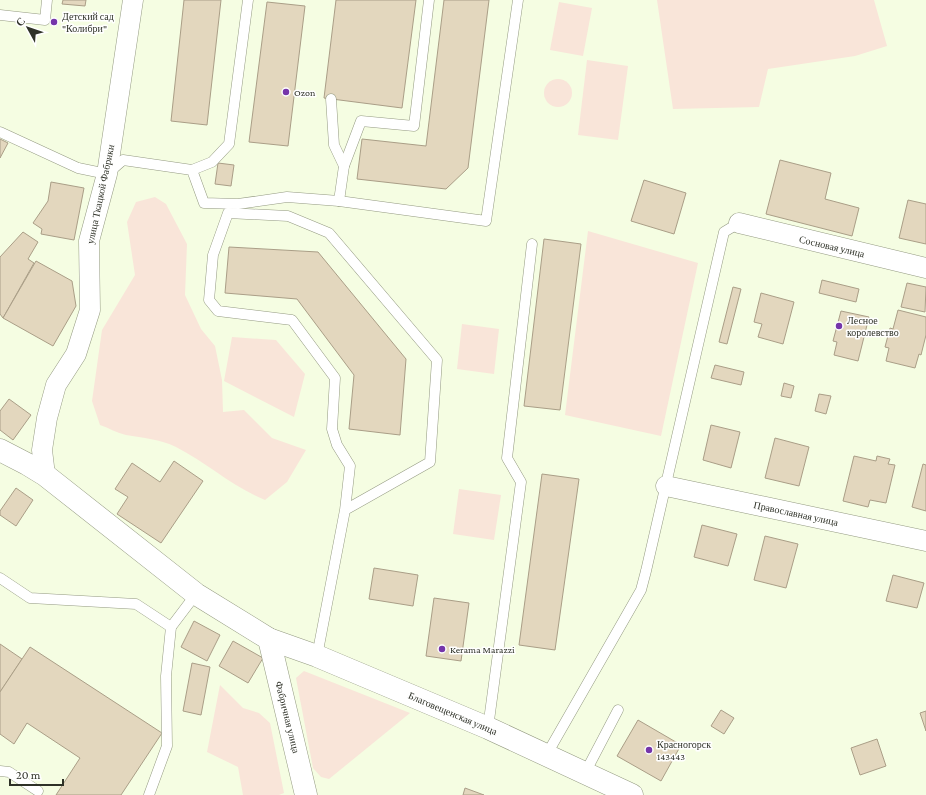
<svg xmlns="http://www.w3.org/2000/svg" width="926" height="795" font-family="'Crimson Pro',serif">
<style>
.green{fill:#f9e5d9}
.building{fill:#e3d7be;stroke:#aa9e87}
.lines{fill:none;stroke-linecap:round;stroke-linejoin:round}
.service-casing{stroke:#949a82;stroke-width:11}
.minor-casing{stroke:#949a82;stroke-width:21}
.tertiary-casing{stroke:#949a82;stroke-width:23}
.service{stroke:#fff;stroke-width:10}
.minor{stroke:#fff;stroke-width:20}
.tertiary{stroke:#fff;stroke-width:22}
.poi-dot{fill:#7535aa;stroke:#fff;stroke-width:1.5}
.labels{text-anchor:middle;stroke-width:3;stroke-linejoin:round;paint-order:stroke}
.poi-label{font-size:10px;fill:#2e3127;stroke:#fff;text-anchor:start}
.street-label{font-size:10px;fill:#2e3127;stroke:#fff}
</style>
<rect width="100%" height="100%" fill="#f5fde2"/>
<!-- green -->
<g class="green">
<path d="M657 0H874L887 46 855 56 768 69 759 107 673 109Z"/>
<path d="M559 2 592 8 583 56 550 50Z"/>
<path d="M587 60 628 66 618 140 578 135Z"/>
<circle cx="558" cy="93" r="14"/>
<path d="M155 197 166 204 187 244 185 295 201 329 215 346 222 380 223 412 244 410 272 438 306 450 287 482 265 500C233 487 207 463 176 447 160 439 143 438 126 435 117 433 109 428 100 425L92 401 102 330 135 275 127 222 136 202Z"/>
<path d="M588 231 698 263 661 436 565 415Z"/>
<path d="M462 324 499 329 494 374 457 369Z"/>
<path d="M232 337 276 340 305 374 294 417 224 381Z"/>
<path d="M459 489 501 495 494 540 453 534Z"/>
<path d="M304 671 410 713 329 779 321 777 313 768 296 678Z"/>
<path d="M220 685 243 708 259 713 270 723 284 793 279 795H243L238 767 207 752Z"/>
</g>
<!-- building -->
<g class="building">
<path d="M63 0H86L85 6 62 4Z"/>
<path d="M184 0H221L207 125 171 121Z"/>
<path d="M336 0H416L402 108 324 98Z"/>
<path d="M444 0H489L468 168 446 189 357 179 362 139 426 146Z"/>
<path d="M267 2 305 6 288 146 249 142Z"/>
<path d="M0 139 8 143 0 158Z"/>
<path d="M780 160 831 173 825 199 859 208 852 236 766 214Z"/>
<path d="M218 163 234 165 231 186 215 184Z"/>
<path d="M644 180 686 193 674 234 631 221Z"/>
<path d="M51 182 84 188 74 240 41 234 42 229 33 223 48 201Z"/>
<path d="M908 200 926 204V244L899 238Z"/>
<path d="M23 232 38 242 28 259 34 263 3 318 0 314V257Z"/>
<path d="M544 239 581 244 560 410 524 406Z"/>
<path d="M229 247 318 252 406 359 400 435 349 429 354 375 297 299 225 293Z"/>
<path d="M36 261 72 281 76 306 53 346 3 318Z"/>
<path d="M822 280 859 289 856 302 819 293Z"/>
<path d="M907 283 926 287 925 312 901 307Z"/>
<path d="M733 287 741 289 727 344 719 342Z"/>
<path d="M761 293 794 302 783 344 758 337 762 324 754 322Z"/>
<path d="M898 310 926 317V335L921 355 919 354 915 368 886 361 889 348 885 347 890 328 893 329Z"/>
<path d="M841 311 869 317 858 361 834 355 837 342 833 341Z"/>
<path d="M715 365 744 372 741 385 711 378Z"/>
<path d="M784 383 794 386 791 398 781 396Z"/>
<path d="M819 394 831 396 826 414 815 411Z"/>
<path d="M9 399 31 415 13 440 0 430V411Z"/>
<path d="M711 425 740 432 731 468 703 460Z"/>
<path d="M775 438 809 447 799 486 765 478Z"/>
<path d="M854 456 876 461 877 456 890 459 888 464 895 465 886 503 870 500 868 507 843 501Z"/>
<path d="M174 461 203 481 161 543 117 514 128 497 115 489 132 463 160 482Z"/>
<path d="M923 464 926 465V511L912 507Z"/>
<path d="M542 474 579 479 555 650 519 645Z"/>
<path d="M16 488 33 500 16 526 0 515V511Z"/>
<path d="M702 525 737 534 728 566 694 557Z"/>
<path d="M765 536 798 544 786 588 754 580Z"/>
<path d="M374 568 418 575 413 606 369 599Z"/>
<path d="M893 575 924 583 917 608 886 601Z"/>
<path d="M434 598 469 603 461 661 426 656Z"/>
<path d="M194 621 220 635 207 661 181 647Z"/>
<path d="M233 641 263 658 248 683 219 666Z"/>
<path d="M0 644 22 659 0 692Z"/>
<path d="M30 647 162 733 121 795H56L80 758 27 723 14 744 0 734V692Z"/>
<path d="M192 663 210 667 201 715 183 711Z"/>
<path d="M721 710 734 718 724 734 711 726Z"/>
<path d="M926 711V731L920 713Z"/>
<path d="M638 720 681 745 661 781 617 756Z"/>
<path d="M877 739 886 766 860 775 851 748Z"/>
<path d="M465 788 484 795H463Z"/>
</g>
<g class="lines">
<!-- service casing -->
<g class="service-casing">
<g id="service">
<path d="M0 15 45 20 47 0"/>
<path d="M331 99 334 145 344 166"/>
<path d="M0 132 78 168 107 174 123 160 192 170 204 203 238 204 287 197 339 201 486 221 518 0"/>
<path d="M192 170 212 162 229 144 248 0"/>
<path d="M339 201 344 166 361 121 414 126 429 0"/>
<path d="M0 578 30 598 136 604 171 627"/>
<path d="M317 656 345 510 350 466 337 445 332 429 335 378 292 320 218 311 209 300 213 255 228 213 288 216 329 233 437 360 430 462 345 510"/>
<path d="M488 728 521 482 507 458 532 244"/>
<path d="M547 754 641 590 646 571 724 232 739 223"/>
<path d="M0 771 9 772 38 791"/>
<path d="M585 773 618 710"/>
<path d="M149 795 167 746 166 676 171 627 196 594"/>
</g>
</g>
<!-- minor casing -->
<g class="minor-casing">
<g id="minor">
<path d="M739 223 926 268"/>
<path d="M45 475 42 450 47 418 56 385 76 354 90 310 89 241 107 174 133 0"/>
<path d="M666 486 926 541"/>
</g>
</g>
<!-- tertiary casing -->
<g class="tertiary-casing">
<g id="tertiary">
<path d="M0 450 27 464 45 475 196 594 269 639 317 656 488 728 632 795"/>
<path d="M269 639 306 795"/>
</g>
</g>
<!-- service -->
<use href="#service" class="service"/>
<!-- minor -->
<use href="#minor" class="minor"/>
<!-- tertiary -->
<use href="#tertiary" class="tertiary"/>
</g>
<!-- markers -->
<g class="poi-dot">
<circle cx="54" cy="22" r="4"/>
<circle cx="286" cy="92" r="4"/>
<circle cx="839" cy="326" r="4"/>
<circle cx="442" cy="649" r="4"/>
<circle cx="649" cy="750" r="4"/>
</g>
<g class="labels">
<!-- poi labels -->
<g class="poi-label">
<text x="62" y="20">Детский сад<tspan x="62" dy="12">"Колибри"</tspan></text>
<text x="294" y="96">Ozon</text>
<text x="847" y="324">Лесное<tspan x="847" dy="12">королевство</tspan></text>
<text x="450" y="653">Kerama Marazzi</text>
<text x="657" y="748">Красногорск<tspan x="657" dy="12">143443</tspan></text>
</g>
<!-- street labels -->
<g class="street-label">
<text transform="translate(100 194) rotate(-78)" y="4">улица Ткацкой Фабрики</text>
<text transform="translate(832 246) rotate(13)" y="4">Сосновая улица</text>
<text transform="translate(796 513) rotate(12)" y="4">Православная улица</text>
<text transform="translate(453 713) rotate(23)" y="4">Благовещенская улица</text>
<text transform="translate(288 717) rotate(76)" y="4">Фабричная улица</text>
</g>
</g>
<!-- north arrow -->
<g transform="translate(28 28) rotate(310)" stroke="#ffffff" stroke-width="3" paint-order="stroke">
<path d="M0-3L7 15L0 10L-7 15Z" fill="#2e3127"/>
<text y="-6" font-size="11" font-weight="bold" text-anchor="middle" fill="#2e3127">С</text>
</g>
<!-- scale -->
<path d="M10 779v6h53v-6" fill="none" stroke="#2e3127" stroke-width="2"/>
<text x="16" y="779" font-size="12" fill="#2e3127" stroke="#ffffff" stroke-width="3" paint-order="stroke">20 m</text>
</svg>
